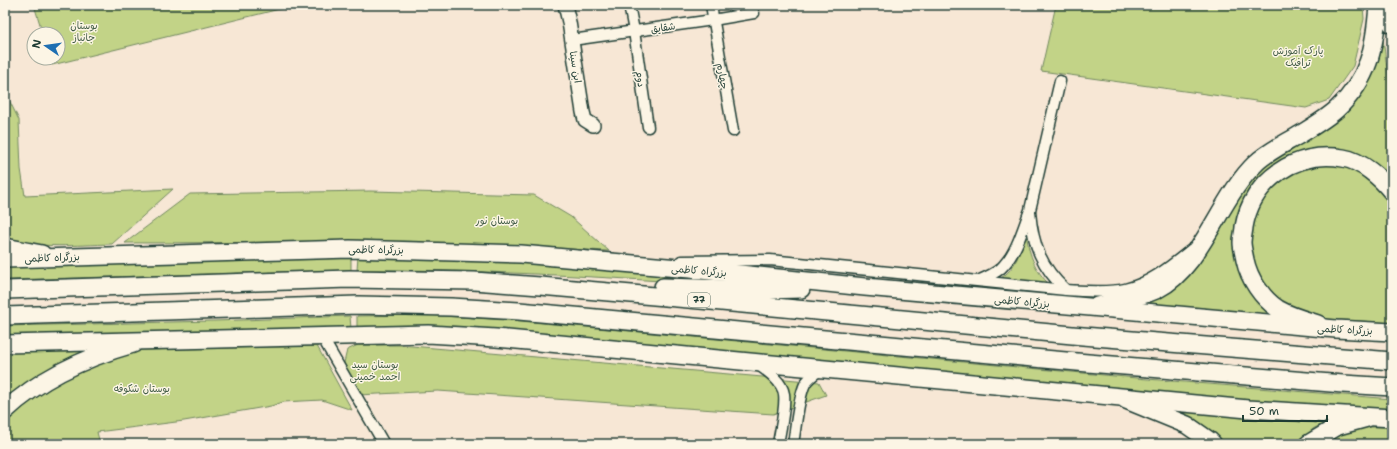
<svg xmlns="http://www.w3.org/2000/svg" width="1397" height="449" font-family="'Shantell Sans','Playpen Sans Arabic',sans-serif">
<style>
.green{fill:#c2d387;stroke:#70885e}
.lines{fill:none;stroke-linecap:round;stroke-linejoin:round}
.minor-casing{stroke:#1f3d34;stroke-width:13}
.tertiary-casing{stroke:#1f3d34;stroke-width:16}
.primary-casing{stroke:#1f3d34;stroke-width:20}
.trunk-casing{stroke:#1f3d34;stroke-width:20}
.minor{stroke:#fcf5e5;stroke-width:10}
.tertiary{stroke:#fcf5e5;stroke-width:13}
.primary{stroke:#fcf5e5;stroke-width:17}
.trunk{stroke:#fcf5e5;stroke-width:17}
.labels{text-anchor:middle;stroke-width:3;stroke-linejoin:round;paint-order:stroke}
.shield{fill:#fcf5e5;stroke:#617469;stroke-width:1}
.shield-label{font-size:9px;font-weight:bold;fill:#1f3d34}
.park-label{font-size:10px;fill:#405b45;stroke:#fcf5e5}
.street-label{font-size:10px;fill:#1f3d34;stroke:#fcf5e5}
</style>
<rect width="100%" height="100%" fill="#f7e7d5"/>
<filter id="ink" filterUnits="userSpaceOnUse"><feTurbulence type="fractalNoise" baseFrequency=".025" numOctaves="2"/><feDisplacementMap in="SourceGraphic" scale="8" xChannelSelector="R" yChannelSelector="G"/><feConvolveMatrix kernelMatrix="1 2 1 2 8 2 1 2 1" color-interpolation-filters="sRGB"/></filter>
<g filter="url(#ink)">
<!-- green -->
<g class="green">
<path d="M34 5H296L52 65 50 58H58V34H43Z"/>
<path d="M1056 5H1363L1364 19 1353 66 1329 100 1306 108 1041 71Z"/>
<path d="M1381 25 1392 104V182L1379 168 1289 158 1236 238 1281 317 1133 303 1231 206 1264 163 1335 119Z"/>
<path d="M5 92 19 120 21 169 25 196 173 189 112 244C76 245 40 249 5 239Z"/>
<path d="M1324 165C1336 165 1354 168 1364 175 1372 180 1387 196 1392 205V323L1325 319 1306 315 1290 309 1269 293 1256 271 1249 240 1258 206 1267 192 1280 180 1295 172Z"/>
<path d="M370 191 534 195 571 217 609 251 523 247 365 242 125 243 190 194Z"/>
<path d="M1026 230C1028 252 1034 270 1050 285L999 279C1016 270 1022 248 1026 230Z"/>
<path d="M351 256V270L5 280V267C120 263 236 261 351 256Z"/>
<path d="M358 256 530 262 699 278 716 281 693 283C581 276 469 269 357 270Z"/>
<path d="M426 315 521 321 1147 379 1392 399V413L357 328V316Z"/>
<path d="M350 316 351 329 5 339V326L215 321Z"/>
<path d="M358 345H400L819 382 826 395 773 414 438 391 358 395 343 367 347 350Z"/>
<path d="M317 346 352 410 322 400 283 402 271 406 184 421 97 432 100 444H5V421L32 399 55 383 84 368 138 350Z"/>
<path d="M91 349 5 404V351Z"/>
<path d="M1169 409 1324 423 1313 429 1297 444H1223C1208 426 1191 417 1169 409Z"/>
<path d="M1363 427H1392V444H1318L1332 435Z"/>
</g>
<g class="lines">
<!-- minor casing -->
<g class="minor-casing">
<g id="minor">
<path d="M629 5 634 31 648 127"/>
<path d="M711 5 733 131"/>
<path d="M572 40 713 20 754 13"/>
<path d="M1030 212C1033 245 1041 267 1066 290"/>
<path d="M681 261 770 260 1066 290C1085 291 1107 293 1125 289 1151 283 1172 265 1192 249"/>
<path d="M980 280C988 276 998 273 1004 265 1017 251 1023 228 1030 210L1060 81"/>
<path d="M322 337 384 444"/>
<path d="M757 364C767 371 782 381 784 394 786 407 780 431 778 444"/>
<path d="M793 444C796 427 798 399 805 384 809 377 816 373 822 369"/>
</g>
</g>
<!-- tertiary casing -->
<g class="tertiary-casing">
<path id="tertiary" d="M565 5 569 22 583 112 585 120 593 125"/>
</g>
<!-- primary casing -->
<g class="primary-casing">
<g id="primary">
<path d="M1390 5 1392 24"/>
<path d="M5 247 42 254"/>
<path d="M1097 306C1117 301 1139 298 1158 289 1202 266 1219 198 1256 163 1267 152 1286 143 1299 135 1312 127 1326 119 1337 109 1369 79 1375 47 1378 5"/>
<path d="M1318 324C1305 320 1290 316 1278 309 1262 298 1249 279 1245 260 1244 254 1242 248 1242 242 1242 237 1244 231 1244 227 1252 180 1296 150 1343 158 1362 161 1381 178 1392 192"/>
<path d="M1126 400 1187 425 1210 441 1213 444"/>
<path d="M5 411C40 378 87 357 133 344"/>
<path d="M1308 444 1338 426 1367 418"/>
</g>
</g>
<!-- trunk casing -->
<g class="trunk-casing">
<g id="trunk">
<path d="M5 259 350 249 521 254 701 270 865 287 1336 329 1392 332"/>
<path d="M663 287 764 290 801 289"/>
<path d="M5 290 349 279 474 281 540 286 700 300 1083 336 1392 361"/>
<path d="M5 316 358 305 451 307 519 311 1088 363 1343 384 1392 387"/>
<path d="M5 344 428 334 496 338 1248 409 1392 418"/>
</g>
</g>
<!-- minor -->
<use href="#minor" class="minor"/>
<!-- tertiary -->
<use href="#tertiary" class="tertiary"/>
<!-- primary -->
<use href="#primary" class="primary"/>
<!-- trunk -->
<use href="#trunk" class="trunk"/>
</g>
</g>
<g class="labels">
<!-- shield labels -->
<rect class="shield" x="688" y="293" width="22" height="14" rx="3"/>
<g class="shield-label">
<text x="699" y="303">77</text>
</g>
<!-- park labels -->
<g class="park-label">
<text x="84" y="29">بوستان<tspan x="84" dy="12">جانباز</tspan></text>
<text x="1298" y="54">پارک آموزش<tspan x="1298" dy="12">ترافیک</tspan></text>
<text x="497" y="224">بوستان نور</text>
<text x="375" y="368">بوستان سید<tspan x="375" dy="12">احمد خمینی</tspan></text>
<text x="142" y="392">بوستان شکوفه</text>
</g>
<!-- street labels -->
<g class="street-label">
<text transform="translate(663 27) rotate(-8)" y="4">شقایق</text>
<text transform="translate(576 67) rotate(81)" y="4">ابن سینا</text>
<text transform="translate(723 76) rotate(80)" y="4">چهارم</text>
<text transform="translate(641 79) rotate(82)" y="4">دوم</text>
<text transform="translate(376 249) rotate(1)" y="4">بزرگراه کاظمی</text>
<text transform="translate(52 257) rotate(-2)" y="4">بزرگراه کاظمی</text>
<text transform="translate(699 270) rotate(5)" y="4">بزرگراه کاظمی</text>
<text transform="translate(1022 301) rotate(5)" y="4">بزرگراه کاظمی</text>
<text transform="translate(1345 329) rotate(3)" y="4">بزرگراه کاظمی</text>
</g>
</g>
<!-- margin -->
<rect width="1397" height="449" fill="none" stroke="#fcf5e5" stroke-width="20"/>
<rect x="10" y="10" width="1377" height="429" fill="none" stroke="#1f3d34" stroke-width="1.5" filter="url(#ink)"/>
<!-- north arrow -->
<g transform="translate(46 46) rotate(283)"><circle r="19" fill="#fcf5e5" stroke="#a4ab9e"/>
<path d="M0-3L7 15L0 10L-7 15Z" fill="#1f6fb2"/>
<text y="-6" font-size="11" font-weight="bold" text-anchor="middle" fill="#1f3d34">N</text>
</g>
<!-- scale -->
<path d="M1243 415v6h84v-6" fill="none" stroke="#1f3d34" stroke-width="2"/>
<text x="1249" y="415" font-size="12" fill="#1f3d34" stroke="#fcf5e5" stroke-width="3" paint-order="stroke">50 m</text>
</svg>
